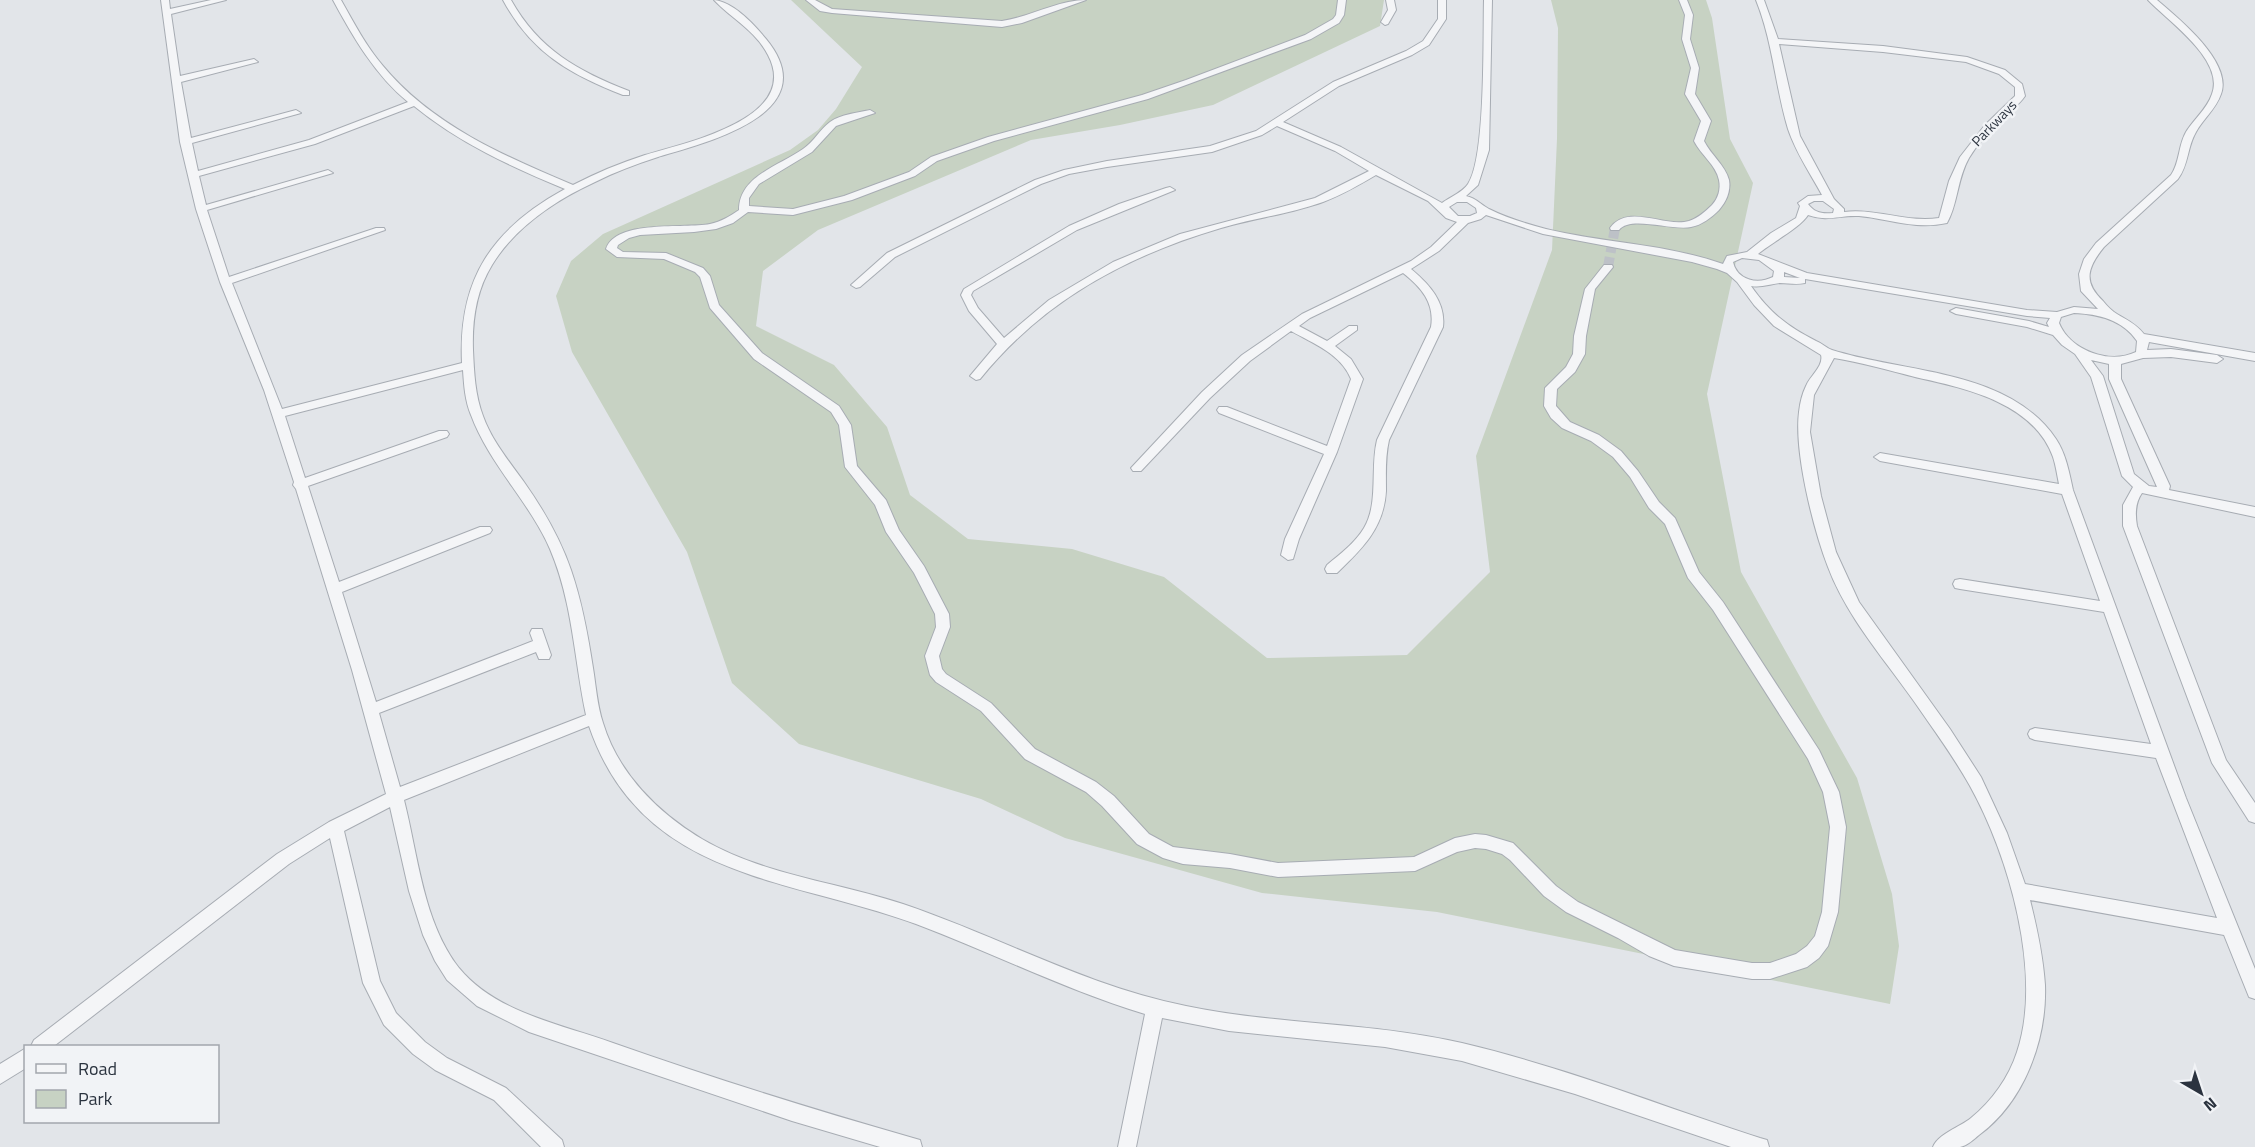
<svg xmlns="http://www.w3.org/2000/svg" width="2255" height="1147" font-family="'Titillium Web',sans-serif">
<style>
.green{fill:#c7d2c3}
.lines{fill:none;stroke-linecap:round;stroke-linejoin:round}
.minor-tunnel{stroke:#bdc1c7;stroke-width:10;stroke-dasharray:10 4.5;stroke-linecap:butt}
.minor-casing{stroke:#a7acb3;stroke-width:2}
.minor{fill:#f4f5f7;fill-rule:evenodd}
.labels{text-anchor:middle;stroke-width:5;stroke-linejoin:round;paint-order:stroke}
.far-street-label{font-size:14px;fill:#2b333f;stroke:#f1f3f6}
</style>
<rect width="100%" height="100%" fill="#e2e5e9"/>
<!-- green -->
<path class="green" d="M791 0H1384L1380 26 1213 105 1120 125 1031 140 818 230 763 271 756 326 834 365 887 427 910 495 968 539 1072 549 1164 577 1267 658 1407 655 1490 572 1476 456 1552 250 1557 139 1558 28 1551 0H1706L1712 18 1730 139 1753 183 1707 394 1741 572 1857 778 1892 894 1899 946 1890 1004 1437 912 1262 893 1065 838 981 799 799 744 732 683 687 552 572 352 556 296 571 261 603 234 790 150 818 130 836 109 862 67Z"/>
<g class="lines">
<!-- minor-tunnel -->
<path class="minor-tunnel" d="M1608 267 1615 228"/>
<!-- minor casing -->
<g class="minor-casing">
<g id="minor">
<path d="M161 0H169L170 9 211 0H226L171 14 180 76 254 59 258 62 181 82 191 138 296 110 301 113 192 143 198 171 309 140 408 102C375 75 353 37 333 0H341C354 23 366 46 383 66 432 125 504 156 573 185 596 173 620 163 645 155 684 143 802 119 768 55 756 31 732 19 714 0 733 2 753 23 766 39 827 113 708 142 658 157 636 164 615 172 595 182 556 200 515 227 492 265 476 291 472 320 473 350 474 372 475 395 483 416 492 441 509 461 524 482 543 509 560 538 571 570 582 602 588 635 593 668 596 686 597 705 603 723 618 773 658 813 702 839 763 875 837 882 903 904 998 936 1086 986 1186 1006 1277 1025 1371 1022 1462 1043 1564 1067 1661 1106 1760 1138L1767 1140 1769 1147H1731L1575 1094 1462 1061 1385 1047 1229 1031 1162 1018 1136 1147H1118L1145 1014C1066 990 993 953 916 924 788 877 642 880 589 726L404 800C418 855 423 922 459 968 496 1013 561 1024 613 1043 712 1078 812 1109 913 1138L920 1140 922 1147H880L792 1121 529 1032 477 1006 447 980 435 961 423 935 409 891 390 807 344 831 380 981 396 1013 425 1042 447 1058 506 1088 562 1140 564 1147H541L494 1100 435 1070 413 1054 384 1025 363 983 330 838 289 864 54 1046H31L34 1040 277 854 329 822 386 794 352 670 296 489 293 485 294 482 264 390 220 282 196 209 180 142ZM414 106C459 143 512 167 565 189 492 229 458 279 462 363L282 409 232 283 385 230 384 228H376L229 277 207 210 333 173 328 170 206 205 199 176 315 144ZM463 370C464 385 465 401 471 415 489 464 529 501 550 549 573 603 574 659 586 715L400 787 379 713 536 652 539 659H549L551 655 542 629H532L530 633 533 641 376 702 342 592 490 533 492 530 490 527H480L339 582 308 486 447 437 449 434 447 431H439L305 478 285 416Z"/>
<path d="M503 0H511C539 50 578 71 629 91V95H623C569 74 531 52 503 0Z"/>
<path d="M806 0H815L832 9 1002 21C1030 17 1058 0 1086 0L1022 23 1002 27 832 13 820 11Z"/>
<path d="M1338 0H1346L1344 15 1339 23 1311 39 1148 99 994 141 937 161 915 176 852 200 793 215 748 212 733 223 716 229 694 232 640 235 629 238 618 245 617 248 623 252 666 253 703 268 710 276 719 305 762 353 839 406 851 425 857 466 886 500 899 530 924 566 949 614 950 627 939 656 942 669 946 674 991 703 1035 749 1096 782 1114 796 1149 834 1173 847 1230 854 1278 863 1414 857 1455 838 1475 834 1486 835 1513 843 1556 886 1578 902 1675 950 1752 963H1770L1796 954 1807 946 1815 936 1822 912 1830 827 1823 792 1808 759 1713 610 1688 578 1665 524 1649 508 1630 477 1613 457 1591 441 1562 428 1551 418 1544 406 1545 388 1566 367 1573 354 1574 336 1585 289 1604 265H1612L1613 267 1595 289 1586 336 1585 354 1575 372 1557 389 1556 406 1570 422 1599 435 1621 451 1638 471 1659 502 1675 518 1699 572 1723 602 1819 750 1839 792 1846 827 1838 912 1828 946 1819 958 1807 967 1770 979H1752L1674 966 1649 956 1618 938 1566 912 1544 896 1510 860 1502 854 1486 849 1475 848 1457 852 1415 871 1278 877 1230 868 1183 864 1163 858 1137 844 1102 806 1086 792 1025 759 981 711 936 682 930 675 925 656 936 627 935 614 914 573 886 532 875 505 845 467 839 425 831 412 754 359 710 308 700 277 695 272 664 259 617 257 606 249C616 219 684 229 710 224 721 222 730 216 739 210 739 176 779 166 803 149 814 142 820 129 830 122 841 114 857 113 870 110L875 113 836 126 812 152 759 184 749 198V206L793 209 844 196 909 172 931 157 988 137 1142 95 1186 80 1305 35 1333 19 1336 15Z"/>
<path d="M1386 0H1394L1396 10 1388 24 1385 25 1381 22 1388 10Z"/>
<path d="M1438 0H1446V19L1429 45 1412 55 1339 86 1283 122 1341 147 1442 203C1450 197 1463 192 1468 184 1486 158 1483 37 1484 0H1492L1489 150 1478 185 1466 196C1476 198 1480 204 1489 209 1507 218 1527 224 1546 229 1604 243 1667 244 1723 264L1727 256 1747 252 1771 233 1796 218 1800 206 1798 203 1808 196 1822 195C1810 173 1796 153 1788 129 1775 86 1773 42 1756 0H1764L1778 39 1883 46 1967 57 2005 70 2022 84 2025 96C2019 105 2010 111 2002 119 1990 130 1978 143 1969 158 1957 179 1958 204 1947 223 1915 230 1890 219 1859 216 1839 215 1828 222 1808 215 1801 227 1771 243 1758 254L1807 273 2027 310 2057 312 2074 307 2098 309 2081 291 2079 274 2084 259 2096 243 2171 175C2180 162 2178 146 2186 132 2194 119 2207 109 2212 94 2225 60 2168 21 2148 0H2157C2178 18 2233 62 2221 94 2216 109 2203 119 2196 132 2187 147 2189 164 2178 179L2104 247C2087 268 2083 282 2103 301 2107 306 2112 311 2117 314 2127 320 2136 324 2144 334L2255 353V361L2149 342 2147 350 2171 349 2217 355 2223 359 2217 363 2171 357 2143 358 2121 364V379L2170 486 2169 490 2255 507V517L2142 493C2135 503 2135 514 2137 526L2226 760 2255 803V823L2249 821 2212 763 2123 526V505L2133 487 2122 476 2091 377 2075 354 2062 345 2053 335 2027 327 1956 314 1950 311 1956 308 2029 321 2049 327 2047 323 2050 318 2027 316 1805 279V283C1796 285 1788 283 1780 283 1770 284 1761 288 1751 286 1770 313 1787 326 1816 341 1822 343 1826 348 1832 350 1904 373 2009 369 2056 439 2066 454 2069 472 2073 490L2186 798 2255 969V999L2249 997 2224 935 2030 900C2037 928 2043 956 2045 985 2047 1040 2024 1102 1979 1135 1974 1139 1967 1146 1960 1147 1952 1147 1941 1147 1933 1147 1938 1134 1960 1127 1971 1118 1992 1101 2009 1077 2017 1052 2043 974 2009 856 1970 786 1955 759 1936 733 1918 707 1887 662 1847 618 1828 567 1813 528 1794 452 1799 412 1800 403 1802 394 1806 386 1810 376 1824 366 1821 355L1774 326 1754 305 1737 282 1727 273 1717 269 1692 262 1543 234 1486 215 1481 219 1468 223 1439 251 1411 269C1429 284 1446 302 1443 327L1389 440C1385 457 1386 474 1386 491 1384 528 1362 549 1337 573H1327L1325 569 1327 565C1340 554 1355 543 1364 528 1379 503 1370 468 1377 440L1431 327C1435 303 1421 287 1403 273L1310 318 1299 326 1327 341 1349 326H1357V330L1335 346 1351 359 1363 379 1337 452 1299 539 1293 559 1288 560 1281 555 1285 539 1324 454 1219 413 1217 410 1219 407H1227L1327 446 1351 379C1341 354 1314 344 1291 331L1250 361 1210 398 1141 471H1133L1131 468 1202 392 1242 355 1302 314 1411 261 1431 247 1457 222 1446 218 1428 201 1376 175C1359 185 1342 195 1323 202 1290 214 1255 218 1221 228 1126 256 1043 301 980 379L976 380 970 376 997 344 969 311 961 295 964 289 1069 226 1119 204 1166 188 1170 187 1175 190 1077 230 973 291 971 295 978 308 1004 338 1049 300 1113 262 1180 234 1315 198 1369 171 1335 151 1277 126 1262 135 1212 152 1107 167 1069 174 1041 184 895 257 860 287 856 288 851 285 887 253 1035 180 1064 170 1107 161 1210 146 1256 131 1333 82 1406 51 1423 41 1438 19ZM1779 44 1883 52 1966 62 1999 74 2015 87V96L1985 125 1960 157 1949 181 1939 218C1907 223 1876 208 1844 212V209L1834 199 1800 136ZM1814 201H1823L1834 209 1833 213C1822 214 1815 213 1808 204ZM1457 202H1467L1476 208 1477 213 1470 216H1458L1449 207ZM1742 258 1759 260 1774 271 1773 277C1757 285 1737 280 1733 262ZM1784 272 1800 278 1784 277ZM2074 313C2099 314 2123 320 2137 341L2136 352C2109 365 2070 350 2059 323L2061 317ZM1834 358C1860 362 1888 370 1915 377 1964 388 2033 402 2053 457 2056 466 2057 475 2059 484L1880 453 1874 457 1880 461 2062 494 2100 601 1960 579 1955 580 1953 584 1955 588 1960 589 2104 612 2151 744 2035 728 2030 730 2028 734 2030 738 2035 740 2156 758 2217 918 2025 884 2007 833 1981 777 1950 729 1859 602 1836 552 1821 496 1810 432 1814 395ZM2091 360 2109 364V379L2157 487 2149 486 2134 474 2103 376Z"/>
<path d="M1679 0H1687L1693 15 1690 39 1699 68 1695 94 1711 121 1704 141C1711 155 1725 165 1729 180 1731 191 1726 202 1719 210 1711 218 1702 225 1691 227 1672 231 1630 215 1619 230H1611L1610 228C1628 203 1665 228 1689 221 1698 218 1705 212 1712 205 1718 199 1721 189 1719 180 1716 165 1701 155 1694 141L1701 121 1685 94 1691 68 1682 39 1685 15Z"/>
<path d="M26 1048V1068L0 1084V1064Z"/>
</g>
</g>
<!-- minor -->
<use href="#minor" class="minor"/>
</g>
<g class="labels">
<!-- far-street labels -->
<g class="far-street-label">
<text transform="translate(1994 123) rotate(-46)" y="5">Parkways</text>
</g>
</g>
<!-- legend -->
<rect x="24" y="1045" width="195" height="78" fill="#f1f3f6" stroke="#a2a6ad" stroke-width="1.5"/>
<rect x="36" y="1064" width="30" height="9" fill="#f4f5f7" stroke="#a2a6ad" stroke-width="1.5"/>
<text x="78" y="1075" font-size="18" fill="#2b333f">Road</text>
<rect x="36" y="1090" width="30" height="18" fill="#c7d2c3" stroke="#a2a6ad" stroke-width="1.5"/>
<text x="78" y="1105" font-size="18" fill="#2b333f">Park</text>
<!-- north arrow -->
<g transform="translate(2201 1093) rotate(141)" stroke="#f1f3f6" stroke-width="4.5" paint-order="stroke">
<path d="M0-4.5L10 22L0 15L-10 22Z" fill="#2b333f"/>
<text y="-9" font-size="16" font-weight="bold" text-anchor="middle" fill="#2b333f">N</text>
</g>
</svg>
